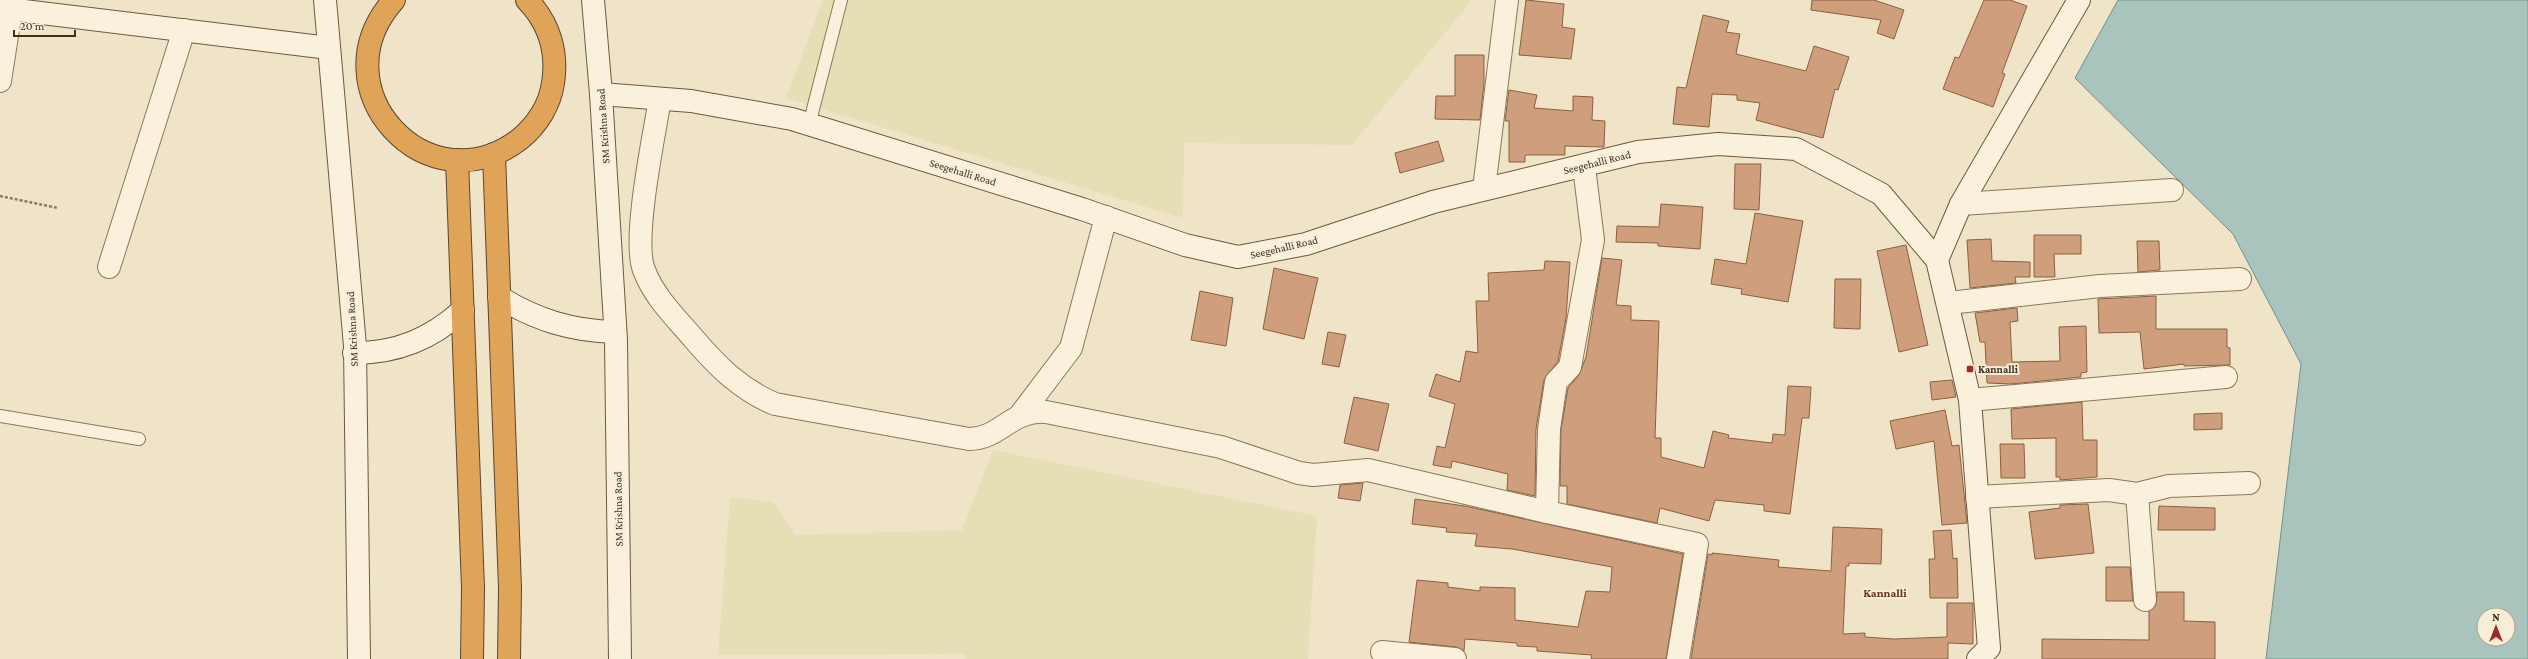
<svg xmlns="http://www.w3.org/2000/svg" width="2528" height="659" font-family="'Crimson Pro',serif">
<style>
.farmland{fill:#e6deb5}
.water{fill:#a9c4bc;stroke:#6f938a;fill-rule:evenodd}
.building{fill:#cf9f7d;stroke:#8d5f41}
.lines{fill:none;stroke-linecap:round;stroke-linejoin:round}
.lane-casing{stroke:#8d765c;stroke-width:14}
.street-casing{stroke:#8d765c;stroke-width:24}
.secondary-casing{stroke:#6f573f;stroke-width:24}
.highway-casing{stroke:#5b4430;stroke-width:24}
.path{stroke:#8d765c;stroke-width:2.5;stroke-dasharray:3 2;stroke-linecap:butt}
.lane{stroke:#faf1dc;stroke-width:12}
.street{stroke:#faf1dc;stroke-width:22}
.secondary{stroke:#faf1dc;stroke-width:22}
.highway{stroke:#e0a458;stroke-width:22}
.poi-dot{fill:#9e2a2b;stroke:#f7eed8;stroke-width:1.5}
.labels{text-anchor:middle;stroke-width:4;stroke-linejoin:round;paint-order:stroke}
.street-label{font-size:11px;fill:#3d2e20;stroke:#f7eed8}
.poi-label{font-size:11px;font-weight:bold;fill:#3d2e20;stroke:#f7eed8;text-anchor:start}
.neighbourhood-label{font-size:12px;font-weight:bold;fill:#6b2e1e;stroke:#f7eed8}
</style>
<rect width="100%" height="100%" fill="#f0e4c8"/>
<!-- farmland -->
<g class="farmland">
<path d="M823 0H1472L1352 145 1184 143 1183 218 786 98Z"/>
<path d="M993 450 1317 516 1308 659H965V654L718 655 730 497 773 502 795 535 962 530Z"/>
</g>
<!-- water -->
<path class="water" d="M2118 0H2528V659H2266L2301 364 2233 234 2075 78ZM2484 615H2508V639H2484Z"/>
<!-- building -->
<g class="building">
<path d="M1526 0 1564 4 1562 27 1575 29 1571 59 1519 55Z"/>
<path d="M1812 0H1874L1904 10 1894 39 1877 33 1881 20 1811 10Z"/>
<path d="M1984 0H2010L2027 6 2002 73 2005 74 1993 107 1943 89 1955 57 1959 58Z"/>
<path d="M1703 15 1729 21 1726 32 1740 34 1736 54 1806 71 1814 46 1849 57 1838 90 1835 89 1823 138 1756 120 1760 103 1737 100V95L1712 94 1709 127 1673 124 1677 87 1686 88Z"/>
<path d="M1455 55H1484V83L1480 120 1435 119 1436 96H1455Z"/>
<path d="M1509 90 1537 95 1534 108 1573 111V96L1593 97 1592 120 1605 121 1604 147 1565 146V155H1525V162H1509V121H1505Z"/>
<path d="M1438 141 1444 161 1400 173 1395 153Z"/>
<path d="M1735 164H1761L1759 210 1734 209Z"/>
<path d="M1661 204 1703 207 1700 249 1658 246V243L1616 242 1617 226 1659 227Z"/>
<path d="M1755 213 1803 221 1788 302 1741 294 1742 289 1711 284 1715 259 1746 264Z"/>
<path d="M2034 235H2081V254H2054L2055 277H2034Z"/>
<path d="M1991 239 1992 261 2030 262V277H2015L2016 283 1970 288 1967 240Z"/>
<path d="M2137 241H2159L2160 270 2138 272Z"/>
<path d="M1906 245 1928 345 1899 352 1877 251Z"/>
<path d="M1602 258 1622 260 1616 305 1631 306V320L1659 321 1655 438H1661V457L1704 468 1713 431 1729 435 1728 438 1772 443 1773 434 1785 435 1788 386 1811 387 1809 418H1802L1790 514 1764 511V505L1715 500 1709 521 1660 508 1657 523 1567 504V486H1560L1561 430 1568 388 1579 375 1586 357Z"/>
<path d="M1545 261 1570 262 1566 318 1558 361 1544 380 1536 429 1535 496 1507 490 1508 474 1452 461 1451 468 1433 465 1437 446 1445 448 1455 404 1429 396 1436 374 1460 382 1466 351 1478 353 1476 301H1489L1488 273 1544 270Z"/>
<path d="M1274 268 1318 278 1304 339 1263 329Z"/>
<path d="M1835 279H1861L1860 329 1834 328Z"/>
<path d="M1200 291 1233 298 1226 346 1191 340Z"/>
<path d="M2156 296V329H2227V347L2230 348V365L2184 366V364L2144 369 2140 332 2099 333 2098 299Z"/>
<path d="M2017 308 2018 321 2010 322 2012 362 2060 361 2059 327 2086 326 2087 372 2081 373V377L2011 384 1987 383 1985 342H1980L1975 313Z"/>
<path d="M1328 332 1346 335 1339 367 1322 364Z"/>
<path d="M1952 380 1956 397 1932 400 1930 382Z"/>
<path d="M1354 397 1389 404 1378 451 1344 443Z"/>
<path d="M2082 402 2083 440H2097V477L2060 480V477H2056V438L2012 439 2011 409Z"/>
<path d="M1945 410 1952 446 1959 445 1967 523 1942 525 1934 441 1896 449 1890 421Z"/>
<path d="M2222 413V429L2194 430V414Z"/>
<path d="M2000 444H2024L2025 478H2001Z"/>
<path d="M1363 483 1360 501 1338 498 1340 485Z"/>
<path d="M1415 499 1465 506 1683 554 1666 659H1591L1592 655 1537 651V647L1517 646V643L1465 639 1464 651 1456 647 1409 642 1417 580 1448 583V587L1480 591V587L1515 588V620L1578 627 1586 591 1610 592 1612 567 1512 549 1475 546 1477 534 1446 532 1447 528 1412 524Z"/>
<path d="M2088 504 2094 553 2035 559 2029 512 2060 508V505Z"/>
<path d="M2159 506 2215 508V530H2158Z"/>
<path d="M1833 527 1882 529 1881 564 1849 563V566H1846L1843 634 1865 633V637L1894 639 1947 637V603H1973V644L1948 643V659H1691L1708 554 1712 555V553L1779 560 1778 567 1831 571Z"/>
<path d="M1951 530 1953 559 1957 558 1958 598H1930L1929 559H1935L1933 531Z"/>
<path d="M2106 567H2130L2133 601H2106Z"/>
<path d="M2157 592H2184V621L2215 622V659H2042V639L2149 640V611L2156 605Z"/>
</g>
<g class="lines">
<!-- lane casing -->
<g class="lane-casing">
<g id="lane">
<path d="M809 125 841 0"/>
<path d="M0 416 139 439"/>
</g>
</g>
<!-- street casing -->
<g class="street-casing">
<g id="street">
<path d="M0 81 11 10"/>
<path d="M660 99C654 136 632 240 644 270 654 297 676 318 694 339 717 366 741 390 775 404L969 439C1000 439 1011 409 1046 412L1221 447 1299 473 1313 475 1368 470 1547 512 1697 544 1678 659"/>
<path d="M1484 189 1507 0"/>
<path d="M1961 204 2172 190"/>
<path d="M109 267 184 30"/>
<path d="M1949 303 2100 286 2240 279"/>
<path d="M1970 400 2226 377"/>
<path d="M1021 414 1071 348 1106 217"/>
<path d="M2137 494 2145 600"/>
<path d="M1977 497 2109 490 2137 494 2169 486 2249 483"/>
<path d="M1547 512 1549 429 1556 382 1570 367 1593 240 1584 167"/>
<path d="M1382 652 1455 659"/>
</g>
</g>
<!-- secondary casing -->
<g class="secondary-casing">
<g id="secondary">
<path d="M325 0 355 346 359 659"/>
<path d="M593 0 601 94 616 340 620 659"/>
<path d="M0 8 329 48"/>
<path d="M601 94 691 101 792 119 1082 209 1185 245 1238 257 1306 244 1433 202 1638 152 1718 144 1796 149 1881 194 1937 260"/>
<path d="M499 297C536 320 572 331 615 332"/>
<path d="M354 353C397 353 431 339 463 310"/>
<path d="M1978 659 1989 648 1970 400 1937 260 1961 204 2079 0"/>
</g>
</g>
<!-- highway casing -->
<g class="highway-casing">
<g id="highway">
<path d="M394 0C315 88 428 210 520 139 537 125 550 105 553 83 558 52 549 23 527 0"/>
<path d="M494 154 510 588 509 659"/>
<path d="M457 160 473 588 472 659"/>
</g>
</g>
<!-- path -->
<path class="path" d="M0 196 58 208"/>
<!-- lane -->
<use href="#lane" class="lane"/>
<!-- street -->
<use href="#street" class="street"/>
<!-- secondary -->
<use href="#secondary" class="secondary"/>
<!-- highway -->
<use href="#highway" class="highway"/>
</g>
<!-- markers -->
<rect class="poi-dot" x="1966" y="365" width="8" height="8" rx="2"/>
<g class="labels">
<!-- street labels -->
<g class="street-label">
<text transform="translate(603 126) rotate(-94)" y="4">SM Krishna Road</text>
<text transform="translate(1597 162) rotate(-14)" y="4">Seegehalli Road</text>
<text transform="translate(963 172) rotate(17)" y="4">Seegehalli Road</text>
<text transform="translate(1284 247) rotate(-13)" y="4">Seegehalli Road</text>
<text transform="translate(352 329) rotate(-93)" y="4">SM Krishna Road</text>
<text transform="translate(618 509) rotate(-91)" y="4">SM Krishna Road</text>
</g>
<!-- poi labels -->
<g class="poi-label">
<text x="1978" y="373">Kannalli</text>
</g>
<!-- neighbourhood labels -->
<g class="neighbourhood-label">
<text x="1885" y="597">Kannalli</text>
</g>
</g>
<!-- north arrow -->
<g transform="translate(2496 627)"><circle r="19" fill="#f7eed8" stroke="#ada18e"/>
<path d="M0-3L7 15L0 10L-7 15Z" fill="#9e2a2b"/>
<text y="-6" font-size="11" font-weight="bold" text-anchor="middle" fill="#3d2e20">N</text>
</g>
<!-- scale -->
<path d="M14 30v6h61v-6" fill="none" stroke="#3d2e20" stroke-width="2"/>
<text x="20" y="30" font-size="12" fill="#3d2e20" stroke="#f7eed8" stroke-width="3" paint-order="stroke">20 m</text>
</svg>
